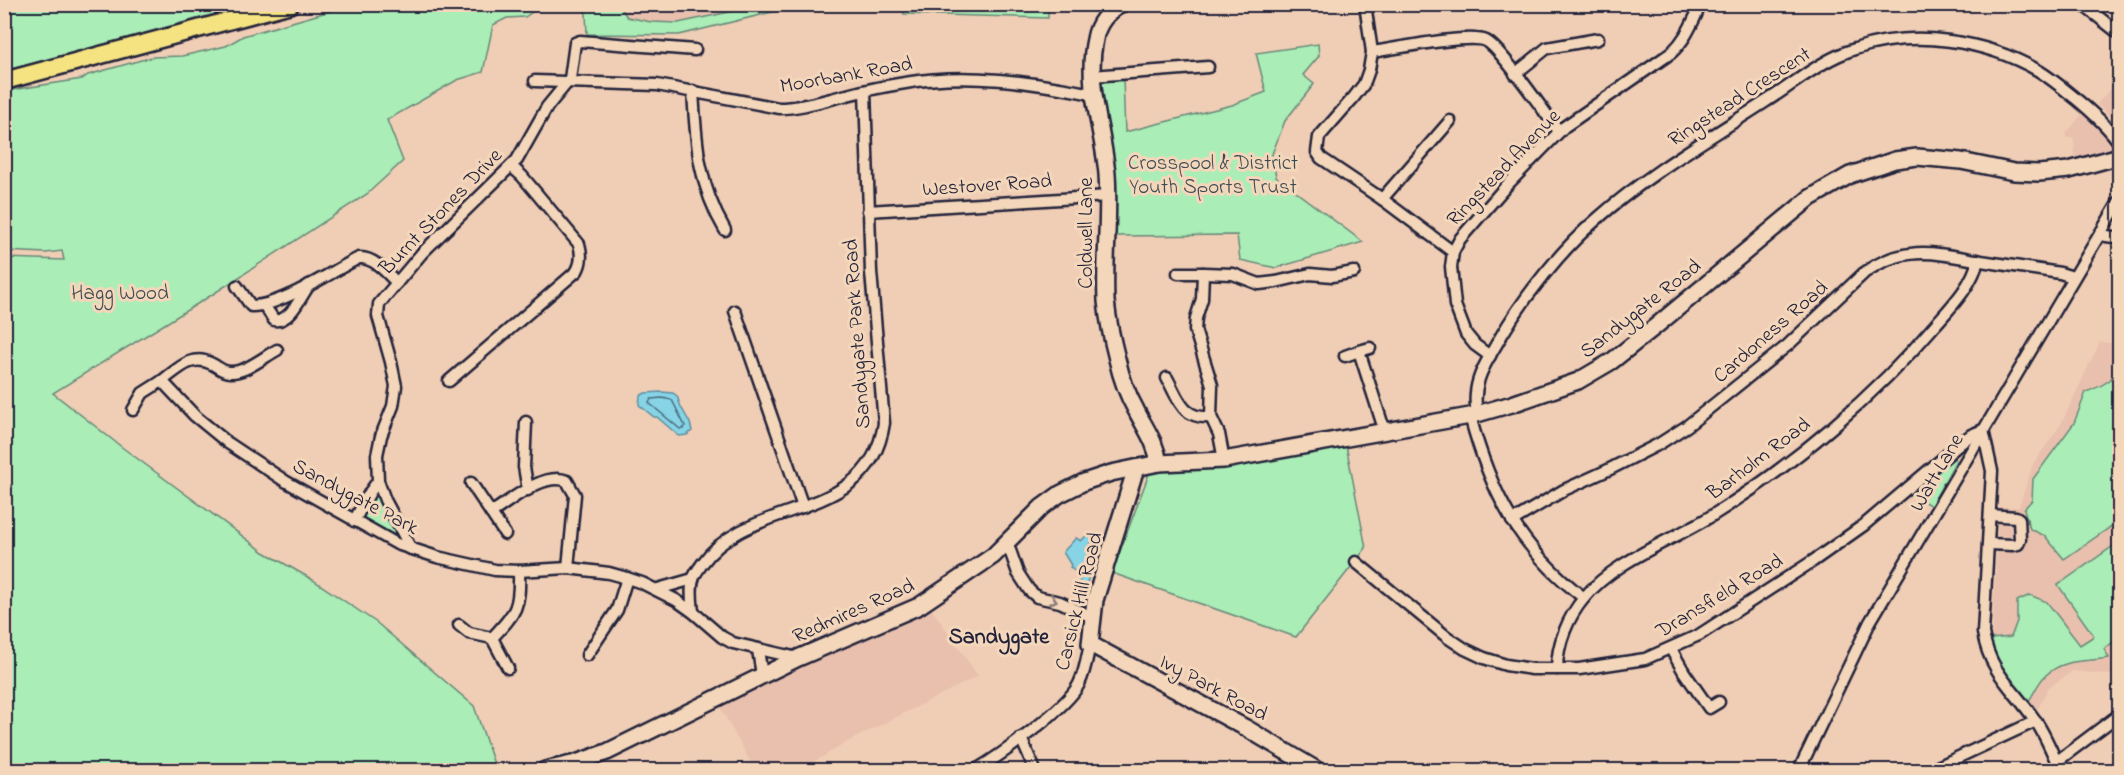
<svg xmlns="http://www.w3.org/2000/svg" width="2124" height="775" font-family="'Indie Flower',sans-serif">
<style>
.built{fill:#e8c0ad}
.green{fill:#aaedb6;stroke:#668878;stroke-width:1.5}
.water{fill:#86d4e5;stroke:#5e8da1;stroke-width:1.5}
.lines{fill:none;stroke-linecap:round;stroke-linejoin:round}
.shore{stroke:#4a697f;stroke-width:1.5}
.street-casing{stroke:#22223b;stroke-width:15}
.secondary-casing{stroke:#22223b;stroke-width:20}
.primary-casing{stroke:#22223b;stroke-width:21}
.street{stroke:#f4d7ba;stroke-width:10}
.secondary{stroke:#f4d7ba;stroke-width:15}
.primary{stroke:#f5e381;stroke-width:16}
.oneway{stroke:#8b7c7a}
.labels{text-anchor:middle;stroke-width:6;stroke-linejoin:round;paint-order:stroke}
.street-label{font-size:21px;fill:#22223b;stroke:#f4d7ba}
.park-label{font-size:21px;fill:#3d4b54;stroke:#f4d7ba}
.neighbourhood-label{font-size:22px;font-weight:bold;fill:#22223b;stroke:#f4d7ba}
</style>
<rect width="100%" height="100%" fill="#f0ceb5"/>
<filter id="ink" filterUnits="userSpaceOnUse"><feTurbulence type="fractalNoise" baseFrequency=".0167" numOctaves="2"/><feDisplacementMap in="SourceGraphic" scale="12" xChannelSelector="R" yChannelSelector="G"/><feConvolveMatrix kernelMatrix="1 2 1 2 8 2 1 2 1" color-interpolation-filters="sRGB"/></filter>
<g filter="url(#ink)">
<!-- built -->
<g class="built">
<path d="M619 5H762L678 23 651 22 627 17Z"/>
<path d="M2119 79V156L2075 168 2074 138H2066V134L2087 108 2106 126 2114 120 2097 104Z"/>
<path d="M2100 342 2119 344V676L2073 671 2048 688 2038 709 2028 702 1991 655 1999 507H2019L2033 464 2061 424Z"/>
<path d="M929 605 978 676 851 740 800 770H755L718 704Z"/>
</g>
<!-- green -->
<g class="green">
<path d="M5 4H248V5L5 71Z"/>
<path d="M355 4 542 5 525 17 507 18 493 25 483 72 457 80 387 120 403 161 367 194 210 296 53 393 123 448 264 552 313 580 377 623 474 706 495 767 472 770H5V258L64 260 62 251 46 253 5 251V91L82 79 88 75 152 57 182 56 226 46 243 36Z"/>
<path d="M583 5H619L627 17 651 22 678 23 762 5H801L679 35 587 34 586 14Z"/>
<path d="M902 5H1048V18L904 14Z"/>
<path d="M1318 44 1319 56 1303 75 1314 84 1285 121 1272 154 1276 177 1363 242 1276 268 1240 260 1237 235 1115 236 1113 163 1100 85 1103 80 1123 78 1125 132 1232 105 1266 92 1256 53Z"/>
<path d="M2119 363V521L2064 559 2045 536 2030 529 2024 509 2032 500 2033 479 2074 423 2086 392C2102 386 2114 381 2119 363Z"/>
<path d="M1346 445 1366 548 1296 637 1112 573 1150 471Z"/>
<path d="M1955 458 1956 460 1931 506 1912 494Z"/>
<path d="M378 494 388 518 397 531V534L394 535 364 519 363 515 373 495Z"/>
<path d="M2119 542V638L2104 649 2109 658C2088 662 2064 658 2046 675 2038 682 2034 694 2028 702L1991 655V639L2011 637 2017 621V601L2030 595 2047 602 2080 645 2094 636 2058 585Z"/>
</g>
<!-- water -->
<g class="water">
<path d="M662 392 673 393 677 396 681 407 690 423 692 431 687 435 679 436 657 417H654L639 405 640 396 645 393Z"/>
<path d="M1088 534 1094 540 1087 548 1091 564 1086 589 1079 586 1080 576 1070 567 1071 565 1063 552 1076 538 1081 541Z"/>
</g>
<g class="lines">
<!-- shore -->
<path class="shore" d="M662 398 672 400 685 426 683 429H680L649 403 651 399Z"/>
<!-- street casing -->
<g class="street-casing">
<g id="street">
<path d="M1365 4 1372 52 1369 70 1364 84 1354 97 1319 137 1317 152 1321 158 1382 199 1453 252"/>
<path d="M2082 4 2120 34"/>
<path d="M1372 52C1394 49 1470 33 1486 41 1500 47 1546 115 1559 131"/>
<path d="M1515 74 1547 48 1598 39"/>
<path d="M1092 76 1208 67"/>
<path d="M535 81 657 85 779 108C802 108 825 100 847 95 866 90 886 86 905 83 967 72 1032 82 1092 94"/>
<path d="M693 91C696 143 698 184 725 230"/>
<path d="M1382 199 1450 121"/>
<path d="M868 211 1108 196"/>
<path d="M2100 235 2120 238"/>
<path d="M1178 273H1203"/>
<path d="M237 286 251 306C280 307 332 271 359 258 374 257 387 273 397 283"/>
<path d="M264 305 274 320C290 323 301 296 309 285"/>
<path d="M735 311 803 507"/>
<path d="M1370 348 1359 351 1385 432"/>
<path d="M277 350C264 357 245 373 230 372 223 372 218 367 212 364 192 353 178 369 162 381L195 416 228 443 285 481 397 544 437 557 495 570 519 571 568 568 609 573 627 578 642 583 676 600 693 612 722 637 733 643 798 658"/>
<path d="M1345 356 1359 351"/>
<path d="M1490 356 1475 345 1466 334 1455 305 1451 267 1453 252 1460 239 1507 185 1564 127 1671 53C1684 41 1690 28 1697 13"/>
<path d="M1167 378C1179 400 1182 419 1211 417"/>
<path d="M449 381 577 271C582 262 582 254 579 244L522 176 511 166"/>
<path d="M133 410 143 393 162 381"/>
<path d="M1477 414C1471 382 1485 365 1500 338 1524 297 1561 250 1597 219 1648 174 1708 139 1765 102 1794 84 1822 59 1855 49 1914 29 1985 40 2039 71 2052 79 2064 89 2075 98 2092 112 2108 126 2120 144"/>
<path d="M1470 416C1491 494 1519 548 1584 598"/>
<path d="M526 422 524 467 528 490"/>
<path d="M1224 460 1219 434 1211 417 1212 385 1195 330 1196 318 1202 299 1203 273 1233 274 1259 284 1276 282 1310 274 1332 276 1354 272"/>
<path d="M471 483 505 534"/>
<path d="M491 513C510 501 544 471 567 481L575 495 568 568"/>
<path d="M354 521 370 492 378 481"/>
<path d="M1512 521 1564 490 1608 470 1659 444 1687 426 1788 345 1864 273C1904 244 1936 253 1981 261 2007 265 2033 269 2060 273L2073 277"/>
<path d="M1007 542 1018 573 1029 590 1037 597 1060 602 1092 617"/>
<path d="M1989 544 2013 545 2018 544 2020 539 2019 519 2016 517 1990 515"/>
<path d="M411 549 385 500 378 481 377 455 381 436 393 406 396 386 391 362 378 316 379 304 422 253 517 160 547 107 570 79 575 43 580 41 695 50"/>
<path d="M1356 562 1447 637 1465 649 1484 658 1506 665 1532 669H1579L1645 659 1699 635 1813 561 1864 525 1961 443 1971 435 1983 430 1992 471 1983 633C1990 673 2013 688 2035 720 2045 734 2053 754 2060 770"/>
<path d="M658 589 693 579"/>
<path d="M693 612C692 602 690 589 693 580 694 574 699 569 702 564 750 495 869 525 884 423L871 272 865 91"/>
<path d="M459 625 469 633 492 638"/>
<path d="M1671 649 1684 672 1709 708 1719 702"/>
<path d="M758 650 762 675"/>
<path d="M587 655 617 610 627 578"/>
<path d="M508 668 492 638C517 612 520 607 519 571"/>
<path d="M1557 669C1557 644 1568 617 1584 598 1615 560 1672 541 1713 515 1793 465 1875 396 1936 324 1952 306 1973 284 1978 260"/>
<path d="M1021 738 1035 770"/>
<path d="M2056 762 2120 714"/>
<path d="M976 770C1001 755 1067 708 1079 684 1085 672 1087 658 1090 644"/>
<path d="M1799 770 1870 622 2120 200"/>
<path d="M1931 770 2036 721"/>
</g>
</g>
<!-- secondary casing -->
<g class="secondary-casing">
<g id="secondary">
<path d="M1121 4C1107 13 1098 22 1095 39 1085 85 1103 128 1107 174 1110 216 1104 259 1106 301 1108 320 1112 340 1117 359 1121 377 1127 394 1136 410 1145 428 1156 442 1159 463"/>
<path d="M1136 468 1095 600 1090 644 1246 728 1317 770"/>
<path d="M545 770 576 763 607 752 798 658 919 606 993 556 1042 507 1060 494 1084 482 1111 473 1159 463 1224 460 1470 416 1512 404 1578 381 1612 361 1656 326 1810 198 1850 175 1895 160 1917 157 1961 161 2014 172 2039 173 2069 170 2120 156"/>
</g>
</g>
<!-- primary casing -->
<g class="primary-casing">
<path id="primary" d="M4 81 291 4"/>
</g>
<!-- street -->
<use href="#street" class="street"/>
<!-- secondary -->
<use href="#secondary" class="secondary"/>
<!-- primary -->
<use href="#primary" class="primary"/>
</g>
<!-- one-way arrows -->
<defs><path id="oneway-chevron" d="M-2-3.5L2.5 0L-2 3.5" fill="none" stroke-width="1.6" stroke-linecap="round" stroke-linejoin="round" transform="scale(1.5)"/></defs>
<use class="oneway" href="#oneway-chevron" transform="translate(1053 600) rotate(14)"/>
</g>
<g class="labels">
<!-- street labels -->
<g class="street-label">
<text transform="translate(846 74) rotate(-10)" y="7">Moorbank Road</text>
<text transform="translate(1739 96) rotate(-33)" y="7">Ringstead Crescent</text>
<text transform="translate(1503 167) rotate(-46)" y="7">Ringstead Avenue</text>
<text transform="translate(987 184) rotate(-4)" y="7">Westover Road</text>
<text transform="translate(440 211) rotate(-46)" y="7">Burnt Stones Drive</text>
<text transform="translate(1085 233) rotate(-90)" y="7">Coldwell Lane</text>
<text transform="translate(1640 308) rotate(-38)" y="7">Sandygate Road</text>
<text transform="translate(1770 331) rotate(-41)" y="7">Cardoness Road</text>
<text transform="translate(856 334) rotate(-94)" y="7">Sandygate Park Road</text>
<text transform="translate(1758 458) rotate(-37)" y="7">Barholm Road</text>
<text transform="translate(1936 472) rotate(-60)" y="7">Watt Lane</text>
<text transform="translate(356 496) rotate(28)" y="7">Sandygate Park</text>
<text transform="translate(1719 595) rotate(-31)" y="7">Dransfield Road</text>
<text transform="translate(1078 601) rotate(-76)" y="7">Carsick Hill Road</text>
<text transform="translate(853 610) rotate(-24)" y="7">Redmires Road</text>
<text transform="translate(1214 687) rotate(28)" y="7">Ivy Park Road</text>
</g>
<!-- park labels -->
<g class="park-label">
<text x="1213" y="169">Crosspool &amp; District<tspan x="1213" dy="24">Youth Sports Trust</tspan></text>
<text x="120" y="299">Hagg Wood</text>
</g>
<!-- neighbourhood labels -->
<g class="neighbourhood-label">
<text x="999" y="643">Sandygate</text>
</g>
</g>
<!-- margin -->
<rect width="2124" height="775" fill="none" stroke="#f4d7ba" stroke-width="24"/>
<rect x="12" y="12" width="2100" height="751" fill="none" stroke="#22223b" stroke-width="2" filter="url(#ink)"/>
</svg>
